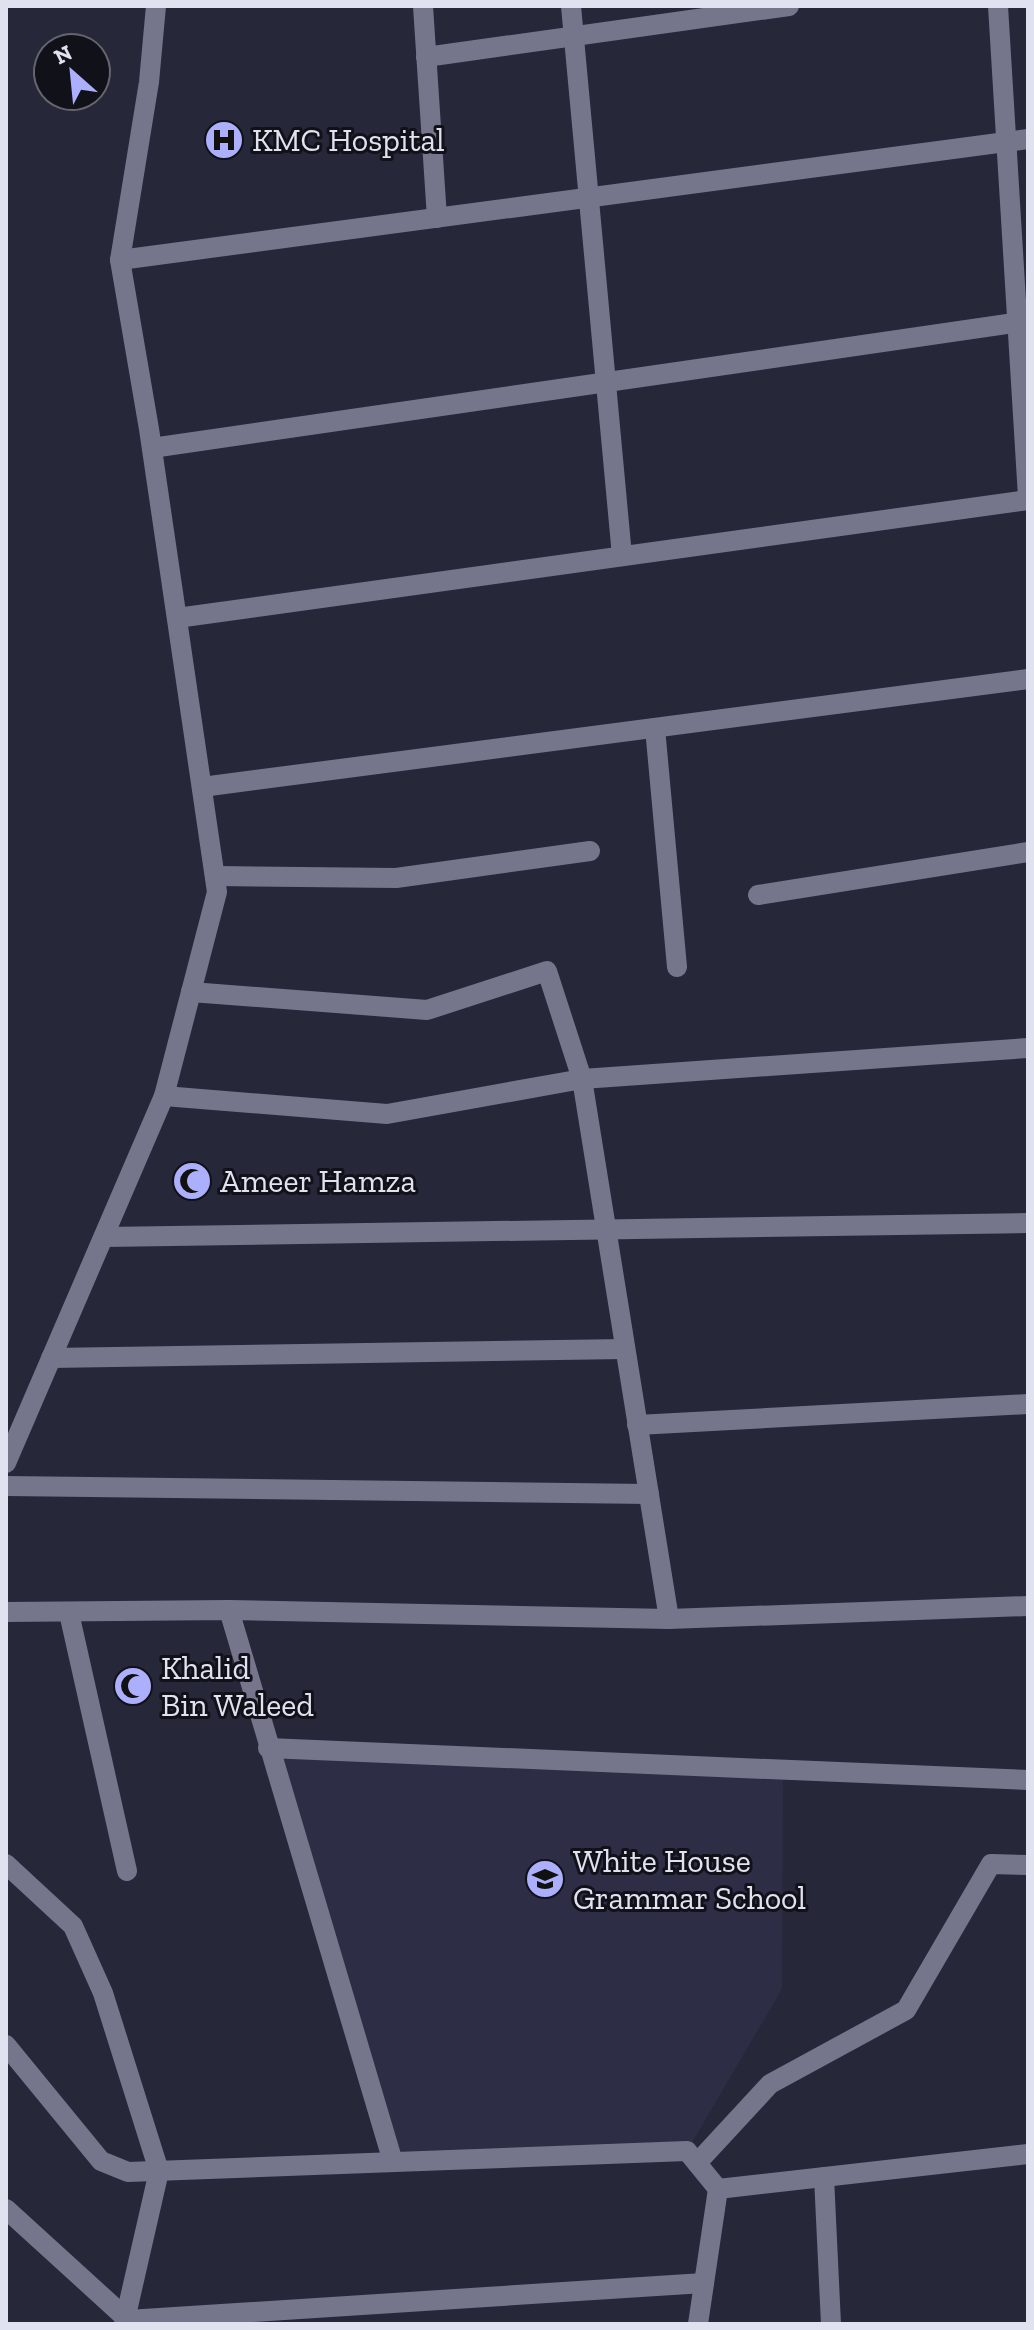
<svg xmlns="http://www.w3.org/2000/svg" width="1034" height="2330" font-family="'Zilla Slab',serif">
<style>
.built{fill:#2d2e46}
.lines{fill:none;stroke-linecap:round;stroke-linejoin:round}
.minor{stroke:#75768c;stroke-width:20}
.tertiary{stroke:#75768c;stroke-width:20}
.labels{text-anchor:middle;stroke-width:6;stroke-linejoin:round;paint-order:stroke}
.poi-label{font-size:32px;fill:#e1e2ef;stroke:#101119;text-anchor:start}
</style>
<rect width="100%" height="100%" fill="#262739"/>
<!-- built -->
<path class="built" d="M268 1748 783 1770 782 1989 687 2151 393 2162Z"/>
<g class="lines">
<!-- minor -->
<g class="minor">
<path d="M423 6 437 218"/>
<path d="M571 6 622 556"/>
<path d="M426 57 789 6"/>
<path d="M120 260 1028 139"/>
<path d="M152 448 1028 321"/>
<path d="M177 618 1028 500"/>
<path d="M655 728 677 967"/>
<path d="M202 787 1028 679"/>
<path d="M215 876 396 878 590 851"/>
<path d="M758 895 1028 852"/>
<path d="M191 992 427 1010 547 971 582 1079 669 1619"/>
<path d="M164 1096 387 1114 582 1079 1028 1048"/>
<path d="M104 1237 1028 1223"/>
<path d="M51 1358 625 1349"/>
<path d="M637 1425 1028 1404"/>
<path d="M6 1486 649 1494"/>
<path d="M229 1610 393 2162"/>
<path d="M6 1612 229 1610 669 1619 1028 1606"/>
<path d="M69 1613 127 1871"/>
<path d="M268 1748 1028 1780"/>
<path d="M6 1864 73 1926 103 1993 159 2171 124 2324"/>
<path d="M6 2045 101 2161 128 2172 687 2151 718 2189"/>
<path d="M697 2163 770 2084 906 2010 991 1864 1028 1865"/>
<path d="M824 2177 831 2324"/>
<path d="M6 2209 128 2320 704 2283"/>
</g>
<!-- tertiary -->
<g class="tertiary">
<path d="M998 6 1028 497"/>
<path d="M6 1463 164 1096 217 892 149 429 120 260 149 82 156 6"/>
<path d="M698 2324 718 2189 1028 2154"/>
</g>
</g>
<!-- icons -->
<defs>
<g id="hospital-disc" transform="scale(2)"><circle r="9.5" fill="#acaffb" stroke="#101119"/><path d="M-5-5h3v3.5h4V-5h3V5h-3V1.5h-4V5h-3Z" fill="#111"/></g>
<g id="mosque-disc" transform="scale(2)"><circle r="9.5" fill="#acaffb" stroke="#101119"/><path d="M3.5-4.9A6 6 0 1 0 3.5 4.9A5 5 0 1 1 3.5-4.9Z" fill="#111"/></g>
<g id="school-disc" transform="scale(2)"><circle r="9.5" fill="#acaffb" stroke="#101119"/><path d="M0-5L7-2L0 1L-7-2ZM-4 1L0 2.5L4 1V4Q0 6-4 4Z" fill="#111"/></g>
</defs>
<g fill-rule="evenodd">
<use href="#hospital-disc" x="224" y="140"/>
<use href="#mosque-disc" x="192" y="1181"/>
<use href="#mosque-disc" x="133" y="1686"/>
<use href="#school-disc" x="545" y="1879"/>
</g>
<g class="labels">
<!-- poi labels -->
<g class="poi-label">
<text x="252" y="151">KMC Hospital</text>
<text x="220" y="1192">Ameer Hamza</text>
<text x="161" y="1679">Khalid<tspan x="161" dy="37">Bin Waleed</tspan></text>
<text x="573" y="1872">White House<tspan x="573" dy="37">Grammar School</tspan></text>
</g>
</g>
<!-- border -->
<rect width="1034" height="2330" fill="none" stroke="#e1e2ef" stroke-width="16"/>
<!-- north arrow -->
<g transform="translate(72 72) rotate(333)"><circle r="38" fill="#101119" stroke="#64656f" stroke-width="2"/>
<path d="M0-6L14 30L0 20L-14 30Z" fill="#acaffb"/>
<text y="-12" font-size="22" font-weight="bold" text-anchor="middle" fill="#e1e2ef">N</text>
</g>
</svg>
